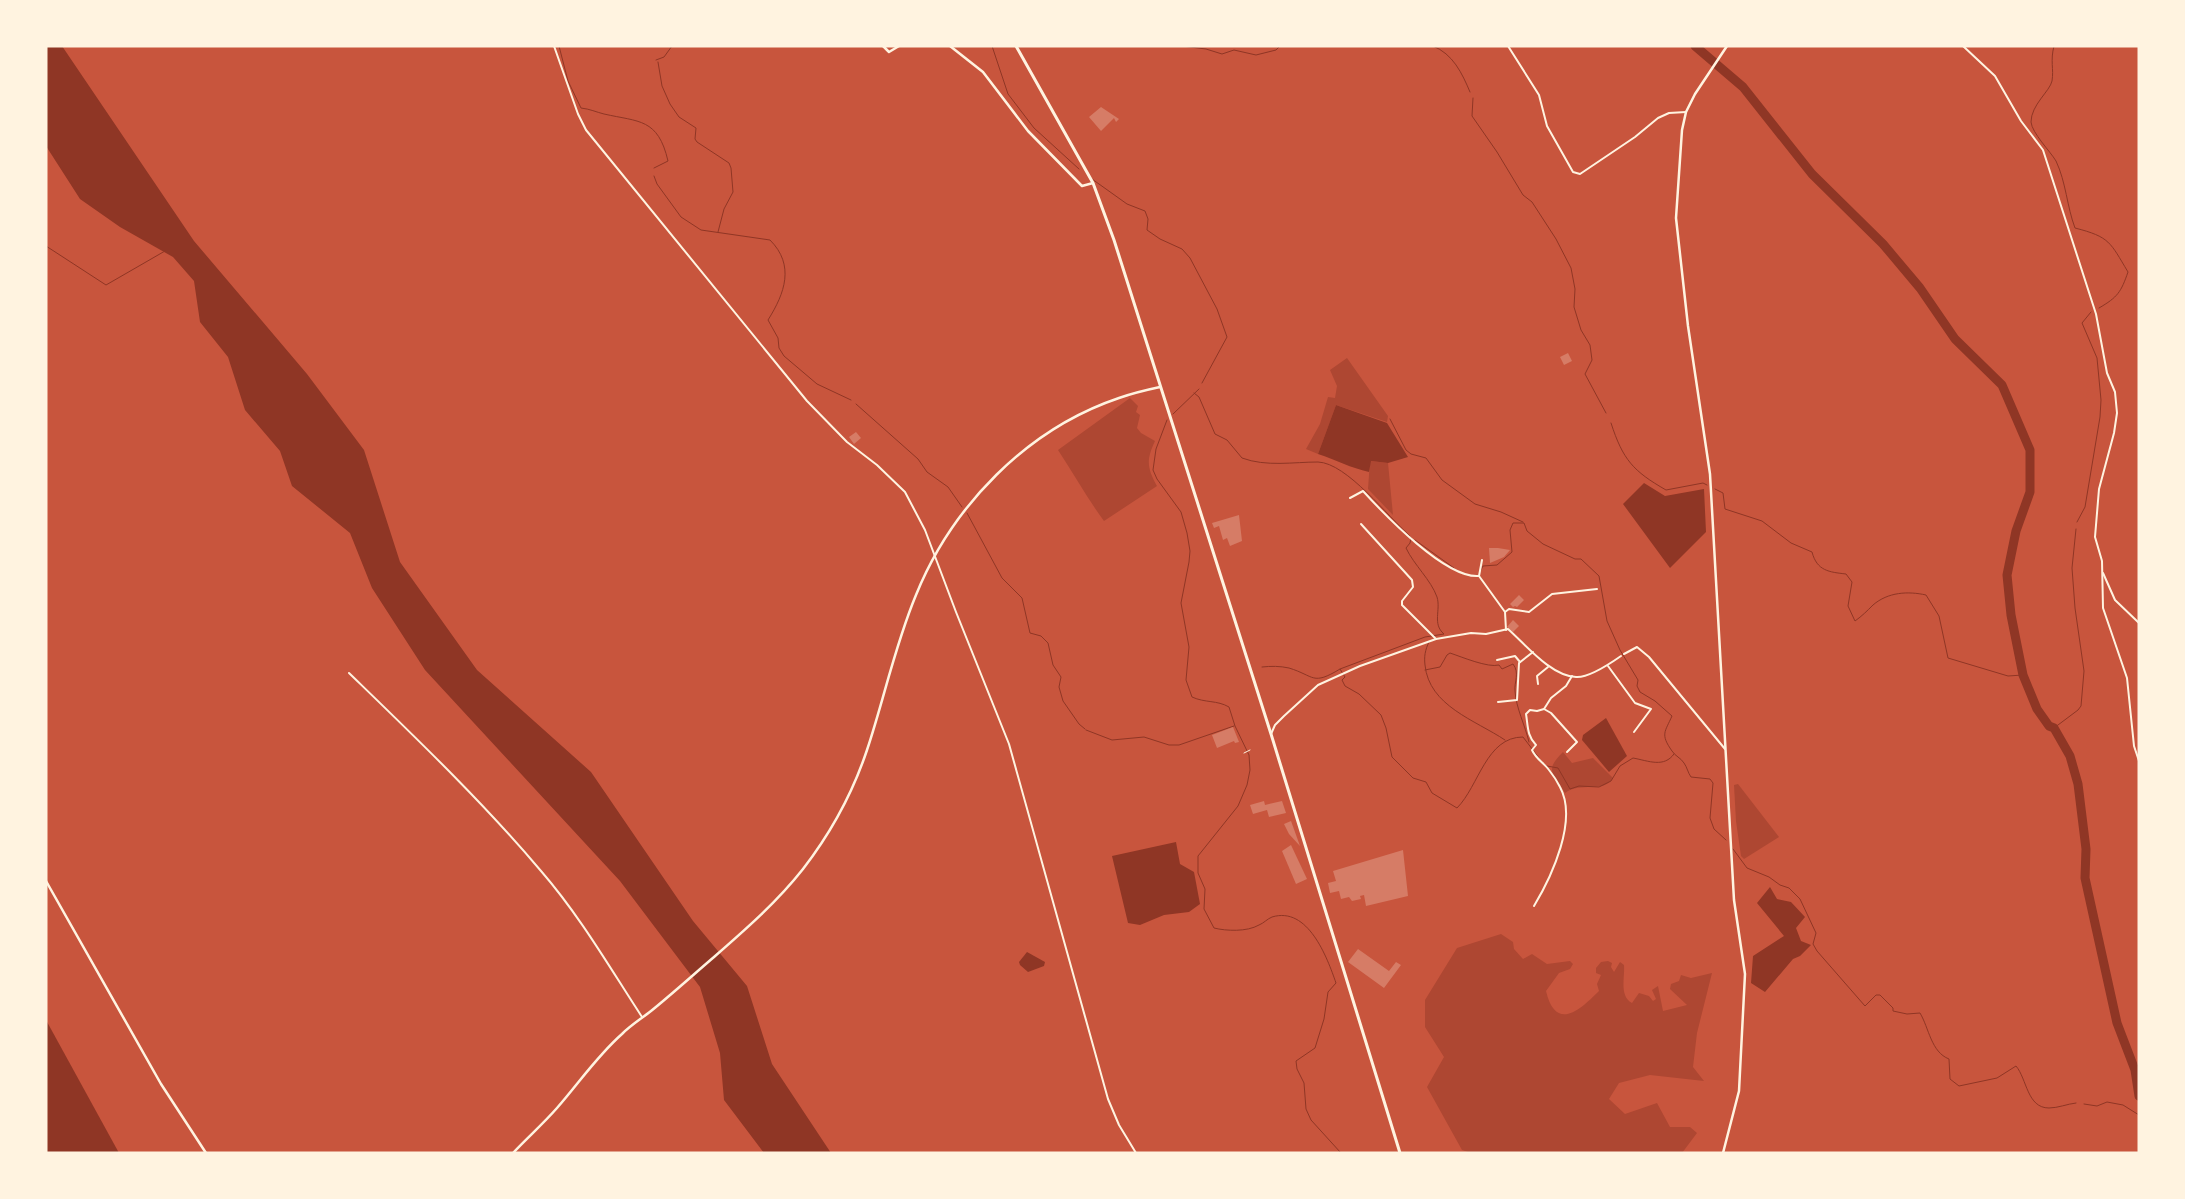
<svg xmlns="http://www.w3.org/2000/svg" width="2185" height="1199" font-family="'Nunito Sans',sans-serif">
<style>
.green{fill:#ae4732}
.water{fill:#8f3625}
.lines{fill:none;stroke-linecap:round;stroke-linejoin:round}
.stream{stroke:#8f3625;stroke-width:1}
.river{stroke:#8f3625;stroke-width:9}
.building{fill:#d67c66}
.path{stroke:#fff3e0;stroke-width:1}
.minor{stroke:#fff3e0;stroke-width:2}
.tertiary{stroke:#fff3e0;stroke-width:2.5}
.primary{stroke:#fff3e0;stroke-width:3}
</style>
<rect width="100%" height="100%" fill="#c8553d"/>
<!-- green -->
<g class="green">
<path d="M1347 358 1388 416 1387 422 1336 405 1318 454 1306 449 1320 424 1328 397 1335 398 1337 386 1330 370Z"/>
<path d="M1130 398 1138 406 1136 412 1140 415 1137 428 1141 433 1155 441C1146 460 1147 468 1157 486L1104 521C1087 498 1074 474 1058 450Z"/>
<path d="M1370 461 1388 463 1393 515 1368 489Z"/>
<path d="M1563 752 1572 763 1593 758 1613 778C1603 794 1581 781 1565 793 1553 772 1544 771 1563 752Z"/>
<path d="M1738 784 1779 837 1744 859 1741 856 1736 821 1734 785Z"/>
<path d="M1501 934 1513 942 1514 949 1523 959 1532 954 1547 964 1570 961 1573 964 1570 969 1559 973 1546 991C1556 1033 1581 1009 1599 991L1597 984 1601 975 1596 973V968L1601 962 1608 961 1612 963 1611 967 1614 972 1620 962 1624 965C1625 978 1619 996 1632 1003L1639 993 1649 996 1653 1001 1656 999 1652 990 1658 986 1663 1011 1687 1005 1670 989 1671 984 1679 981 1681 975 1691 978 1712 973 1697 1033 1693 1067 1704 1081 1650 1075 1619 1083 1609 1099 1625 1114 1657 1103 1670 1127H1690L1697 1133 1682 1153H1471L1462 1150 1427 1087 1444 1057 1425 1027V1000L1457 948Z"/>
</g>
<!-- water -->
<g class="water">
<path d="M46 46H62L194 241 307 374 364 450 400 562 477 670 591 772 693 921 747 986 772 1064 831 1153H764L724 1100 720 1053 700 987 620 881 425 670 372 588 350 533 292 486 280 451 245 410 228 357 200 322 194 281 173 257 120 227 80 199 46 146Z"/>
<path d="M1336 405 1387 423 1408 457 1388 463 1371 461 1369 472C1351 468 1336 460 1318 454Z"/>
<path d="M1644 483 1665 496 1704 489 1706 532 1670 568 1623 504Z"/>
<path d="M1606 718 1627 756 1609 772 1582 740 1583 735Z"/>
<path d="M1176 842 1180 864 1194 872 1200 904 1189 912 1164 915 1140 925 1128 923 1112 856Z"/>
<path d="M1770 887 1777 899 1791 902 1805 917 1796 928 1801 941 1811 945 1800 956 1793 959 1765 992 1751 983 1753 956 1784 936 1757 903Z"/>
<path d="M1027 952 1045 962 1044 966 1028 972 1020 965 1019 962Z"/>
<path d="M46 1020 119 1153H46Z"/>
</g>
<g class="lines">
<!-- stream -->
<g class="stream">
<path d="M559 46 568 81 581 108C590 109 596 112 604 114 639 122 658 118 668 161L654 168"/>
<path d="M992 46 1008 94 1034 128 1079 169"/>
<path d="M1182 46 1206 49 1222 54 1234 50 1256 55 1276 50 1280 46"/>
<path d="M1433 46C1453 54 1462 73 1470 92"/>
<path d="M2054 46C2050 61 2054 69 2052 81 2050 91 2031 105 2031 122 2032 133 2050 151 2056 161 2066 182 2067 207 2075 228 2110 237 2110 242 2128 272 2121 292 2118 297 2099 308"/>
<path d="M656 60 664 57 672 46"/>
<path d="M658 62 662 86 670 104 679 117 696 128 695 139 697 142 729 163 731 168 733 192 724 209 718 232"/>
<path d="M1473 98 1472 116 1497 152 1523 195 1532 202 1556 239 1571 268 1575 289 1574 307 1581 330 1590 345 1592 360 1585 374 1606 413"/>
<path d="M654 176 657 184 681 217 701 230 770 240C795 265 785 293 768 320L778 338 779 348 784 356 817 384 851 400"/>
<path d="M1092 179 1127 204 1145 211 1148 219 1147 230 1160 239 1182 249 1190 258 1217 309 1227 337 1202 383"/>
<path d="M46 246 106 285 165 251"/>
<path d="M1194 393 1199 397 1215 434 1227 440 1242 458C1266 467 1294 462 1318 462 1347 463 1388 517 1410 536"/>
<path d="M856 404 918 459 927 472 948 487 962 507"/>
<path d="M1173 414 1199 389"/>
<path d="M1390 419 1406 450 1411 454 1426 458 1442 480 1475 504 1501 512 1523 522"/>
<path d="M1167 420 1156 449 1153 470 1157 479 1181 512 1187 533 1190 551 1189 562 1181 603 1189 647 1186 680 1192 697C1205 703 1217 700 1229 707L1235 726 1249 755 1250 770 1247 785 1238 806 1198 856V873L1205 889 1204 909 1214 928C1226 931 1247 932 1259 925 1264 923 1267 919 1272 917 1308 906 1327 957 1336 983L1328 992 1324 1019 1315 1048 1296 1061 1297 1069 1304 1083 1306 1109 1311 1120 1341 1153"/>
<path d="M1611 423C1623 460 1633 471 1666 490L1703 483 1707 485"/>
<path d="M1715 489 1723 493 1725 509 1762 521 1791 543 1812 552C1817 571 1829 572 1846 574L1852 582 1848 606 1855 621C1862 616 1867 611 1873 605 1888 592 1908 591 1926 595L1939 616 1948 658 2008 676 2023 675"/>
<path d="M967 513 1002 578 1022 598 1030 633 1041 636 1048 643 1053 665 1061 677 1059 687 1063 701 1079 724 1085 729"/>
<path d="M2077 522 2085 507 2100 417 2101 400 2097 358 2082 323 2091 312"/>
<path d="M1415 540 1454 568"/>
<path d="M1481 570 1483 566 1497 565 1512 552 1510 530 1513 523H1524L1527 531 1543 544 1575 559H1581L1599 576 1607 621 1620 650 1638 680 1637 686 1640 692 1655 701 1672 716C1665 732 1660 734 1672 751 1675 756 1681 758 1684 763 1687 767 1688 773 1691 777L1710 779 1713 783 1710 818 1714 829 1726 840"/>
<path d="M1429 642C1425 650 1424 657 1425 665 1429 706 1475 720 1505 740"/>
<path d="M1262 667C1271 666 1280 666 1289 668 1315 676 1312 686 1340 669L1345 677 1342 680 1345 686 1359 694 1381 715 1386 728 1392 757 1413 778 1426 782 1432 793 1457 808C1479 786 1486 737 1523 737L1539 758"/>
<path d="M1340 669 1425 637 1444 634C1432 624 1441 610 1437 597 1431 580 1414 565 1406 548L1410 543 1411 538"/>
<path d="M1425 670 1440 667 1447 655 1450 653C1462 657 1488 668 1499 665L1502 669 1513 664C1520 673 1514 682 1515 691 1516 708 1525 725 1529 742"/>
<path d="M2054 728 2078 710 2081 706 2084 671 2075 608 2072 568 2076 529"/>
<path d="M1086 730 1112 740 1144 737 1169 745H1179L1234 726"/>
<path d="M1547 766 1558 768 1570 789 1579 786 1599 787 1611 781 1620 766 1633 758C1649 761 1664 768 1674 754"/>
<path d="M1733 849 1747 868 1769 877 1780 885 1789 888 1800 899 1816 933 1813 944 1817 951 1865 1006 1876 995H1880L1893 1008V1011L1907 1014 1920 1013C1929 1028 1931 1052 1949 1059L1950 1079 1959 1086 1997 1078 2016 1066C2027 1079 2027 1108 2049 1108 2058 1108 2067 1104 2076 1103"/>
<path d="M2084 1104 2097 1106 2107 1102 2123 1105 2139 1115"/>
</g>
<!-- river -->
<path class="river" d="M1695 46 1743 87 1812 174 1883 244 1920 288 1955 339 2002 385 2030 450V492L2016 531 2007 575 2011 615 2023 675 2037 709 2049 726 2054 728 2070 756 2078 784 2086 849 2085 878 2117 1023 2135 1070 2139 1096"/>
</g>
<!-- building -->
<g class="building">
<path d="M1101 107 1119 119 1116 122 1114 118 1101 131 1089 117Z"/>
<path d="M1568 353 1572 361 1564 365 1560 357Z"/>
<path d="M856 432 861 438 854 444 849 437Z"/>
<path d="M1239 515 1242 541 1230 546 1227 538 1223 540 1219 526 1214 528 1212 523Z"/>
<path d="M1489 548H1498L1510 550 1504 557 1490 563Z"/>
<path d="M1519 595 1524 600 1517 607 1515 606 1513 607 1510 604Z"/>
<path d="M1513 620 1519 626 1513 632 1507 627Z"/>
<path d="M1233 727 1239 742 1235 743 1234 741 1217 748 1212 735Z"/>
<path d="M1264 801 1265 805 1282 801 1286 813 1269 817 1267 810 1253 814 1250 805Z"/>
<path d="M1291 821 1300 846 1289 834 1284 824Z"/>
<path d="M1291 845 1307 879 1296 884 1282 851Z"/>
<path d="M1403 850 1408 896 1366 906 1364 895 1360 896 1361 899 1352 901 1349 897 1341 899 1339 891 1330 893 1328 883 1336 881 1333 871Z"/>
<path d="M1358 949 1389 971 1396 962 1401 965 1384 988 1348 962Z"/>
</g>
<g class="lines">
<!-- path -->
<path class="path" d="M1244 753 1250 750"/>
<!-- minor -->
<g class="minor">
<path d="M554 46 578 114 586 130 807 401 847 442 877 465 905 492 925 530 956 612 1009 744 1108 1099 1119 1125 1136 1153"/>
<path d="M1508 46 1539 95 1547 126 1573 172 1580 174 1635 137 1658 118 1669 113 1686 112"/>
<path d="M1963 46 1995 76 2021 121 2043 150 2096 314 2107 373 2115 392 2117 413 2114 433 2099 489 2095 537 2102 561 2103 608 2127 678 2134 746 2139 761"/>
<path d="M1350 498 1363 491C1385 515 1446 579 1479 576"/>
<path d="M1361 524 1412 580 1413 587 1402 601V605L1436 639"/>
<path d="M1482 560 1479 576 1505 612 1506 630"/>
<path d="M2103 573 2115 600 2139 623"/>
<path d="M1505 612 1509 609 1529 612 1552 594 1597 589"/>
<path d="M1624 654 1637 647 1649 657 1725 749"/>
<path d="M1497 660 1515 656 1520 662"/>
<path d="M1608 666 1635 703 1651 709 1634 732"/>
<path d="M349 673C415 737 482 801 541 871 580 916 610 968 642 1017"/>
<path d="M1538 684 1537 676 1548 667"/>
<path d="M1498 702 1517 700 1519 663 1533 652"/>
<path d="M1544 709 1551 713 1577 742 1567 752"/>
<path d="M1271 734 1275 725 1284 716 1318 685 1360 666 1436 639 1471 633 1486 634 1508 629C1526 645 1551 676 1576 677 1589 678 1611 663 1621 656"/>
<path d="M1534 906C1552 876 1578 820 1560 787 1557 781 1553 775 1549 770 1544 763 1536 759 1532 750L1536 745C1527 736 1528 726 1526 714L1530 710 1537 711 1544 709 1551 698 1566 686 1572 676"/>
</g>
<!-- tertiary -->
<g class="tertiary">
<path d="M883 46 889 52 899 46"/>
<path d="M950 46 983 72 1028 131 1082 186 1093 183"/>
<path d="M46 881 161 1084 206 1153"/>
<path d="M513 1153C527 1138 543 1124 557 1108 579 1083 597 1056 622 1034 631 1025 641 1019 651 1011 672 994 693 975 714 957 746 929 777 902 803 869 830 834 853 792 867 750 884 699 895 645 916 595 952 506 1027 429 1119 398 1133 393 1146 390 1160 387"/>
<path d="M1723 1153 1739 1091 1745 974 1734 900 1710 474 1688 326 1676 218 1682 130 1686 112 1695 94 1727 46"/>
</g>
<!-- primary -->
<path class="primary" d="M1016 46 1093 183 1114 240 1271 734 1400 1153"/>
</g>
<!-- border -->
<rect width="2185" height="1199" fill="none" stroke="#fff3e0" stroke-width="95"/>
</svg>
